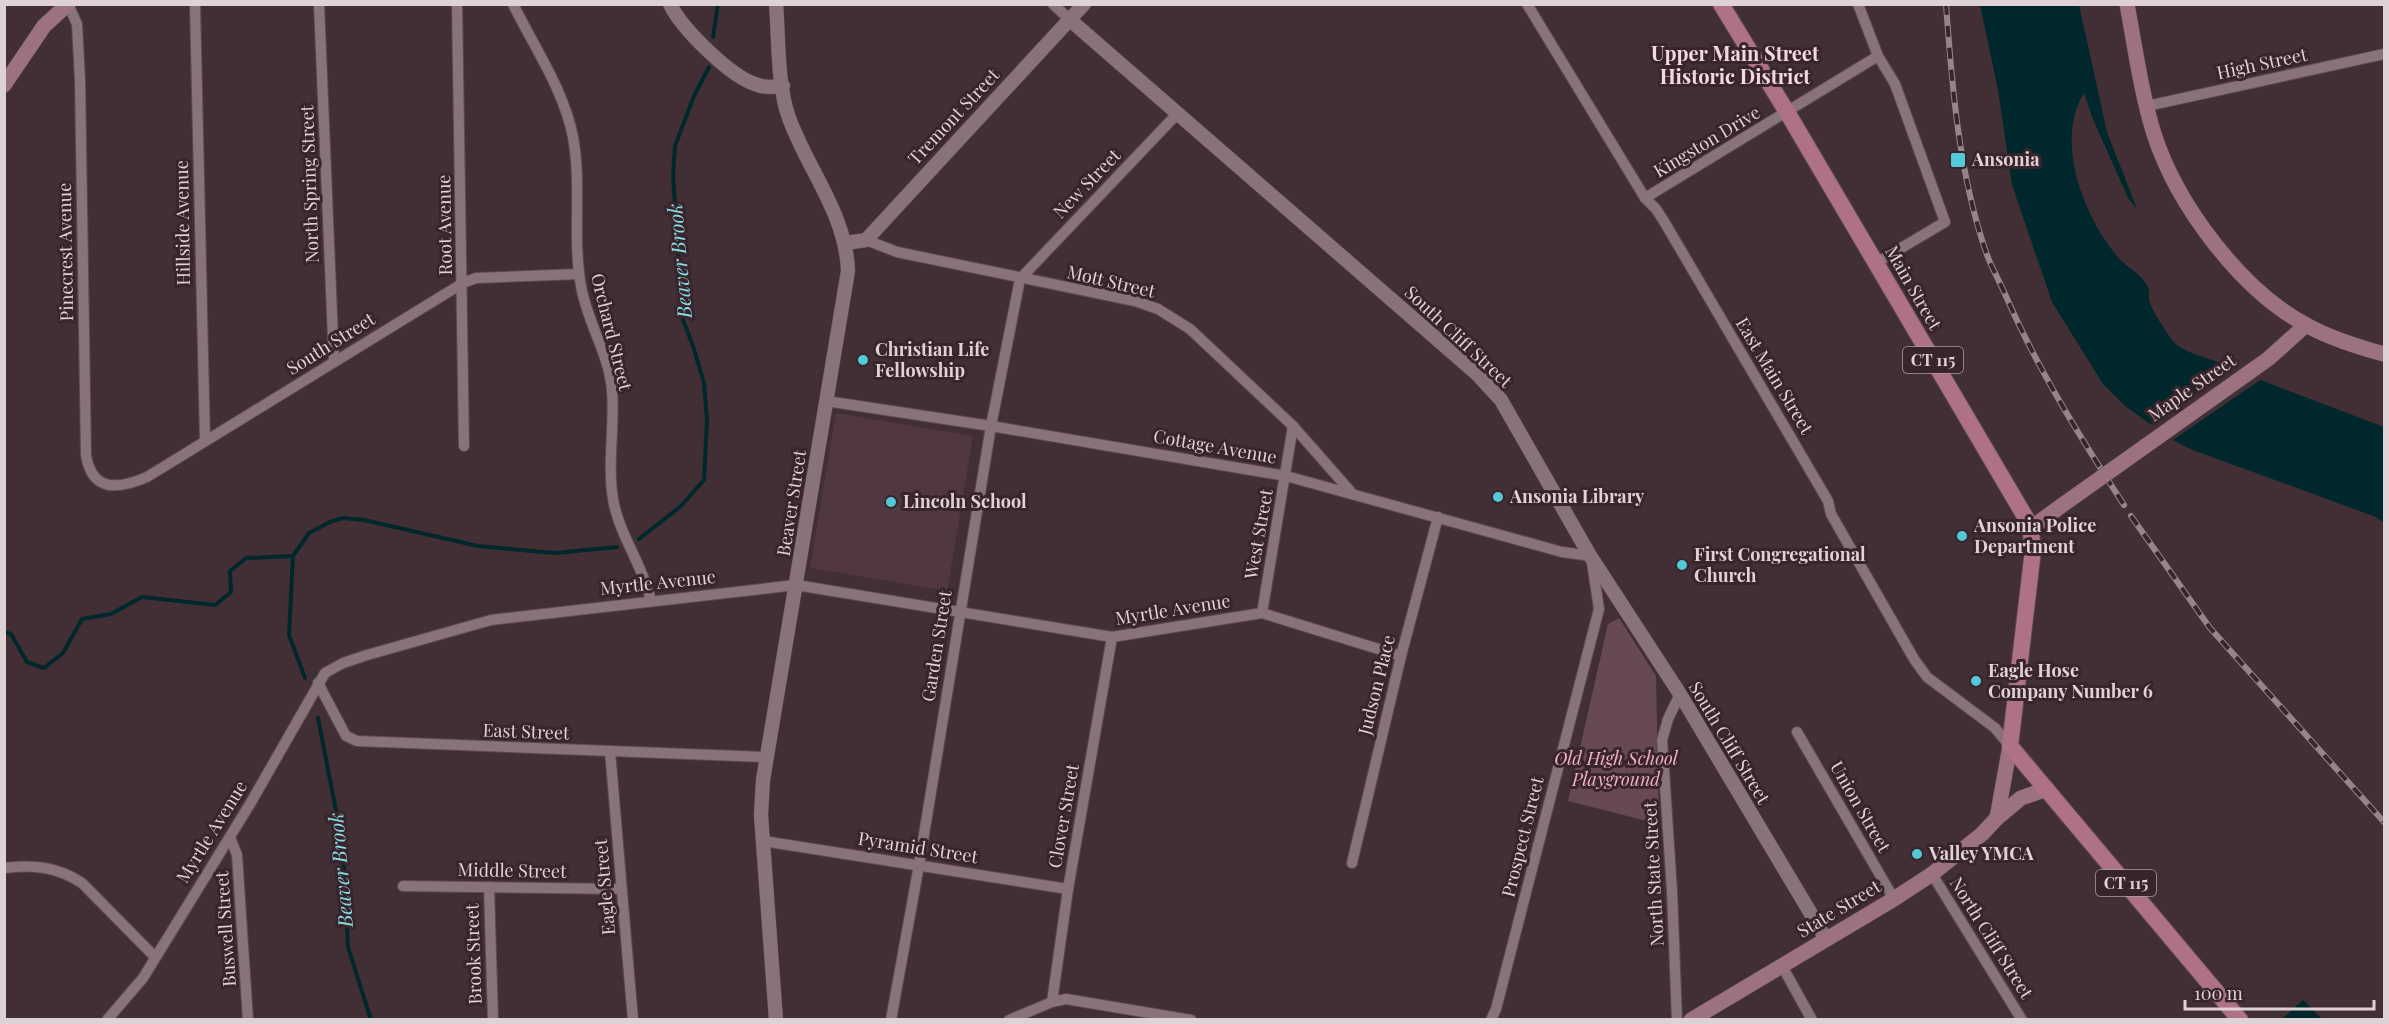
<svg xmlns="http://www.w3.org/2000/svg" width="2389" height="1024" font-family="'Playfair Display',serif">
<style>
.built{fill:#513740}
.green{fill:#664952}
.water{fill:#00282c}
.pier{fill:#422f35}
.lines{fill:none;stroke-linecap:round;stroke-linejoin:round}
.stream{stroke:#00282c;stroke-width:4}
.minor-casing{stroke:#5b4b51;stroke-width:12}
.tertiary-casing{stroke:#5b4b51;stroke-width:15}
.secondary-casing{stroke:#5b4b51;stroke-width:16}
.primary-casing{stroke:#5b4b51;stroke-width:18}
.minor{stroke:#89737a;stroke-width:10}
.tertiary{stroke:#89737a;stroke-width:14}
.secondary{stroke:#9c7280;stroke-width:15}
.primary{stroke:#af7187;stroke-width:16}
.rail-casing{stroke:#948589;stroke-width:6}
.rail{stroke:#38252b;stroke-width:4;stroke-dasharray:11;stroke-linecap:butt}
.secondary-bridge-casing{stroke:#5b4b51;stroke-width:16;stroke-linecap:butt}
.secondary-bridge{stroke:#9c7280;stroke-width:15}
.poi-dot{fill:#52cbd7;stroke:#38252b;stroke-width:2}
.labels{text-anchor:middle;stroke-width:6;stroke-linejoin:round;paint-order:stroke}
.shield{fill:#38252b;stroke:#ad9ea3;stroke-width:1.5}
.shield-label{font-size:16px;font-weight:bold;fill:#dfd2d6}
.street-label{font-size:18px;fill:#dfd2d6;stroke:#38252b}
.poi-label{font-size:18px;font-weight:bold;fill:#dfd2d6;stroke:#38252b;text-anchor:start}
.park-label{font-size:18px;font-style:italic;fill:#f2aec4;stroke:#38252b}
.neighbourhood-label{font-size:20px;font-weight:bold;fill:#f2d9e0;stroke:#38252b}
.water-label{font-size:20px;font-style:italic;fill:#88dee6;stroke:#38252b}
</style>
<rect width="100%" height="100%" fill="#422f35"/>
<!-- built -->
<path class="built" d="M836 413 973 436 947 591 810 568Z"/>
<!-- green -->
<path class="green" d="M1619 618 1656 676 1659 824 1568 801 1608 624Z"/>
<!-- water -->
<g class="water">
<path d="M1980 5H2079L2107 132 2137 209 2128 198 2092 117 2084 93C2054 141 2084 218 2118 257 2127 268 2144 275 2149 290 2150 294 2148 299 2150 303 2153 312 2170 339 2177 345 2187 353 2211 359 2223 364 2276 387 2331 407 2384 427V523L2376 517 2190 449 2171 439 2125 406 2103 384 2052 302 2012 185 1998 90Z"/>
<path d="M2303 1000 2322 1019H2282Z"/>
</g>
<!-- pier -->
<path class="pier" d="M2235 366 2263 378 2170 442 2148 427Z"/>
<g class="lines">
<!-- stream -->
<g class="stream">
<path d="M713 37 718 4"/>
<path d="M639 539 681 506 704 480 707 420 704 383 693 346 683 320 673 176 675 146 694 96 709 67"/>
<path d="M4 632 11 634 27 662 44 668 63 653 82 619 111 614 142 597 215 605 231 592 230 571 246 558 293 556"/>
<path d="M305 678 289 635 293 556 309 533 330 522 343 518 364 520 478 546 532 551 555 553 617 547"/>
<path d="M318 718 343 847 348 947 371 1020"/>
</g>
<!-- minor casing -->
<g class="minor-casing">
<g id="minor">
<path d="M68 4 77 24 80 80 86 455C92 493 119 489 147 477L463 283 476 278 579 274"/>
<path d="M195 4 205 440"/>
<path d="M319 4 334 362"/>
<path d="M457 4 464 446"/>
<path d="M513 4C534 47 564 90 573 137 582 186 572 237 581 286 587 322 609 354 612 390 615 426 607 463 613 499 619 535 643 565 651 601"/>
<path d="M1053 4 1069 19 1073 14"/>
<path d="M1527 4 1645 198 1656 209 1665 223 1828 501 1831 514 1914 659 1927 677 1995 728 2010 746"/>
<path d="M1858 4 1878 56 1895 84 1945 222 1876 263"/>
<path d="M2147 106 2384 54"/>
<path d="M1645 198 1878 56"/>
<path d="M866 240 897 252 1135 301 1158 309 1190 329 1293 426 1351 492"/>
<path d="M826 401 991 426 1286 476 1562 552 1591 556 1599 609 1496 1009 1491 1020"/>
<path d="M1262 613 1293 426"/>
<path d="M318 683 346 736 357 741 766 757"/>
<path d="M1797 732 1894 899"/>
<path d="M610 751 633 1020"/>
<path d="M230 837 237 855 248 1020"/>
<path d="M763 841 1068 889"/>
<path d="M1352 863 1401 656 1438 517"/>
<path d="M4 868C33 864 58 867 82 883L154 956"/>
<path d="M1932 874 2022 1020"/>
<path d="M403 886 621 889"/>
<path d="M489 887 493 1020"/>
<path d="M1782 966 1812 1020"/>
<path d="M1052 1002 1068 889 1112 637"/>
<path d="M107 1020 143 978 250 804 325 673 343 663 367 655 491 620 796 585 1112 637 1262 613 1401 656"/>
<path d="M891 1020 919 865 991 426 1020 279 1178 113"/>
<path d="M1009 1020 1052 1002 1066 999 1191 1020"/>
<path d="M1677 1020 1672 891 1662 740 1668 719 1680 694"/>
</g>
</g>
<!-- tertiary casing -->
<g class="tertiary-casing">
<g id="tertiary">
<path d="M670 4C681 28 730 76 755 84 764 88 773 87 783 86"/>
<path d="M1069 19 1477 374 1501 400 1589 554 1680 694 1826 939"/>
<path d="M845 243 866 240 1084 4"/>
<path d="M776 1020 761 815 763 780 848 271C846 214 808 170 789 118 777 85 779 40 776 4"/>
</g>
</g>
<!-- secondary casing -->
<g class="secondary-casing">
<g id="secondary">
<path d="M2127 4C2135 47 2141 92 2154 134 2177 205 2241 291 2308 326 2332 339 2358 347 2384 354"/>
<path d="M4 85 44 26 68 4"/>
<path d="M2268 359 2306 325"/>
<path d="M2031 528 2061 506"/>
<path d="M1997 818 2021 798 2047 789"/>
<path d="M1691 1020 1894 899 1932 874 1982 834 1997 818 2010 746"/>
</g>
</g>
<!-- primary casing -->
<g class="primary-casing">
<path id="primary" d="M1721 4 1787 112 2030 525 2033 550 2010 746 2240 1020"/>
</g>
<!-- minor -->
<use href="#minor" class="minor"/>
<!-- tertiary -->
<use href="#tertiary" class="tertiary"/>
<!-- secondary -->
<use href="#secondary" class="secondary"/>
<!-- primary -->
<use href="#primary" class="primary"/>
<!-- rail casing -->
<g class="rail-casing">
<g id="rail">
<path d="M1946 4C1952 87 1959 174 1986 252 1991 267 1999 280 2005 294 2037 368 2080 437 2124 505"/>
<path d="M2131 516 2210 628 2384 822"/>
</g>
</g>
<!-- rail -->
<use href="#rail" class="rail"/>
<!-- secondary-bridge casing -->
<g class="secondary-bridge-casing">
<path id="secondary-bridge" d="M2061 506 2268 359"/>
</g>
<!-- secondary-bridge -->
<use href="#secondary-bridge" class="secondary-bridge"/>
</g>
<!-- markers -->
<g class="poi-dot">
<rect x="1950" y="152" width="16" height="16" rx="3"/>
<circle cx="863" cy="360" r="6"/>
<circle cx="1498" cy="497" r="6"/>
<circle cx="891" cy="502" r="6"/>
<circle cx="1962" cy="536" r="6"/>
<circle cx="1682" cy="565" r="6"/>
<circle cx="1976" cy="681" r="6"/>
<circle cx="1917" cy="854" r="6"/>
</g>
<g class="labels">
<!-- shield labels -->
<g class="shield">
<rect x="1903" y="347" width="60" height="26" rx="4.5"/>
<rect x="2096" y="870" width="60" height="26" rx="4.5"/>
</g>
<g class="shield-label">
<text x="1933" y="366">CT 115</text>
<text x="2126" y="889">CT 115</text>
</g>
<!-- street labels -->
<g class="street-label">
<text transform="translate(2262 64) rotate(-12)" y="6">High Street</text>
<text transform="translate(954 117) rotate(-47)" y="6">Tremont Street</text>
<text transform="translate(1707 142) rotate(-31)" y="6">Kingston Drive</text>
<text transform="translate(310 184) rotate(-92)" y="6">North Spring Street</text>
<text transform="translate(1087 184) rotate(-46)" y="6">New Street</text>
<text transform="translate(183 223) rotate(-91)" y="6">Hillside Avenue</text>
<text transform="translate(445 225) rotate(-91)" y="6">Root Avenue</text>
<text transform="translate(66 252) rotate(-91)" y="6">Pinecrest Avenue</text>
<text transform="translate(1111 282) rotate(13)" y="6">Mott Street</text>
<text transform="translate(1913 288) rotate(60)" y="6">Main Street</text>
<text transform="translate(611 332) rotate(76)" y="6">Orchard Street</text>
<text transform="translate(1458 337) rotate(43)" y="6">South Cliff Street</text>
<text transform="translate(331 344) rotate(-32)" y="6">South Street</text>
<text transform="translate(1774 376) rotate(59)" y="6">East Main Street</text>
<text transform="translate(2192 388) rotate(-35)" y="6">Maple Street</text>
<text transform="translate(1215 447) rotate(10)" y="6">Cottage Avenue</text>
<text transform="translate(792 503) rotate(-81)" y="6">Beaver Street</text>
<text transform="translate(1259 534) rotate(-80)" y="6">West Street</text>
<text transform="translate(658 583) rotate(-6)" y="6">Myrtle Avenue</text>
<text transform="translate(1173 610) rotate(-9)" y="6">Myrtle Avenue</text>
<text transform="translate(937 646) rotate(-81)" y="6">Garden Street</text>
<text transform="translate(1377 685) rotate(-76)" y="6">Judson Place</text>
<text transform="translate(526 732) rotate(2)" y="6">East Street</text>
<text transform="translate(1729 743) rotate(59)" y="6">South Cliff Street</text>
<text transform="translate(1860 807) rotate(60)" y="6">Union Street</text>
<text transform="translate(1064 816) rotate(-80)" y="6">Clover Street</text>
<text transform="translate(212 832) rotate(-58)" y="6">Myrtle Avenue</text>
<text transform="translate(1523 837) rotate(-76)" y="6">Prospect Street</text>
<text transform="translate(918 848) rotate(9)" y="6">Pyramid Street</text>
<text transform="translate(512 871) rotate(1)" y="6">Middle Street</text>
<text transform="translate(1654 874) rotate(-93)" y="6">North State Street</text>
<text transform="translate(605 887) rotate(-95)" y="6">Eagle Street</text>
<text transform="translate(1839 909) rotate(-31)" y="6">State Street</text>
<text transform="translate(226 929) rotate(-94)" y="6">Buswell Street</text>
<text transform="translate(1991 938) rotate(58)" y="6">North Cliff Street</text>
<text transform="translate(474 954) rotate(-92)" y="6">Brook Street</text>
</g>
<!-- poi labels -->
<g class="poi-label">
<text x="1972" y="166">Ansonia</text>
<text x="875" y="356">Christian Life<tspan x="875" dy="21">Fellowship</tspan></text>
<text x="1510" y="503">Ansonia Library</text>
<text x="903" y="508">Lincoln School</text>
<text x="1974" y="532">Ansonia Police<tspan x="1974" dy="21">Department</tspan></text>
<text x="1694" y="561">First Congregational<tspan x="1694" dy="21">Church</tspan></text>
<text x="1988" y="677">Eagle Hose<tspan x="1988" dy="21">Company Number 6</tspan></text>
<text x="1929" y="860">Valley YMCA</text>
</g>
<!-- park labels -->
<g class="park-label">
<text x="1616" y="765">Old High School<tspan x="1616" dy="21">Playground</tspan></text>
</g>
<!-- neighbourhood labels -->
<g class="neighbourhood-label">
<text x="1735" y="61">Upper Main Street<tspan x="1735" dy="23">Historic District</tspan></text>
</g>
<!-- water labels -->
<g class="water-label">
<text transform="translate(680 261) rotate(-95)" y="7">Beaver Brook</text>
<text transform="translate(341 870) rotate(-95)" y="7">Beaver Brook</text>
</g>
</g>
<!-- border -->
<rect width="2389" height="1024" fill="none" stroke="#dfd2d6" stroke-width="12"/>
<!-- scale -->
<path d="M2185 1000v9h189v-9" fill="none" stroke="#dfd2d6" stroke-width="3"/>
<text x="2194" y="1000" font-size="18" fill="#dfd2d6" stroke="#38252b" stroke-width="4.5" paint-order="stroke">100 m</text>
</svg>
